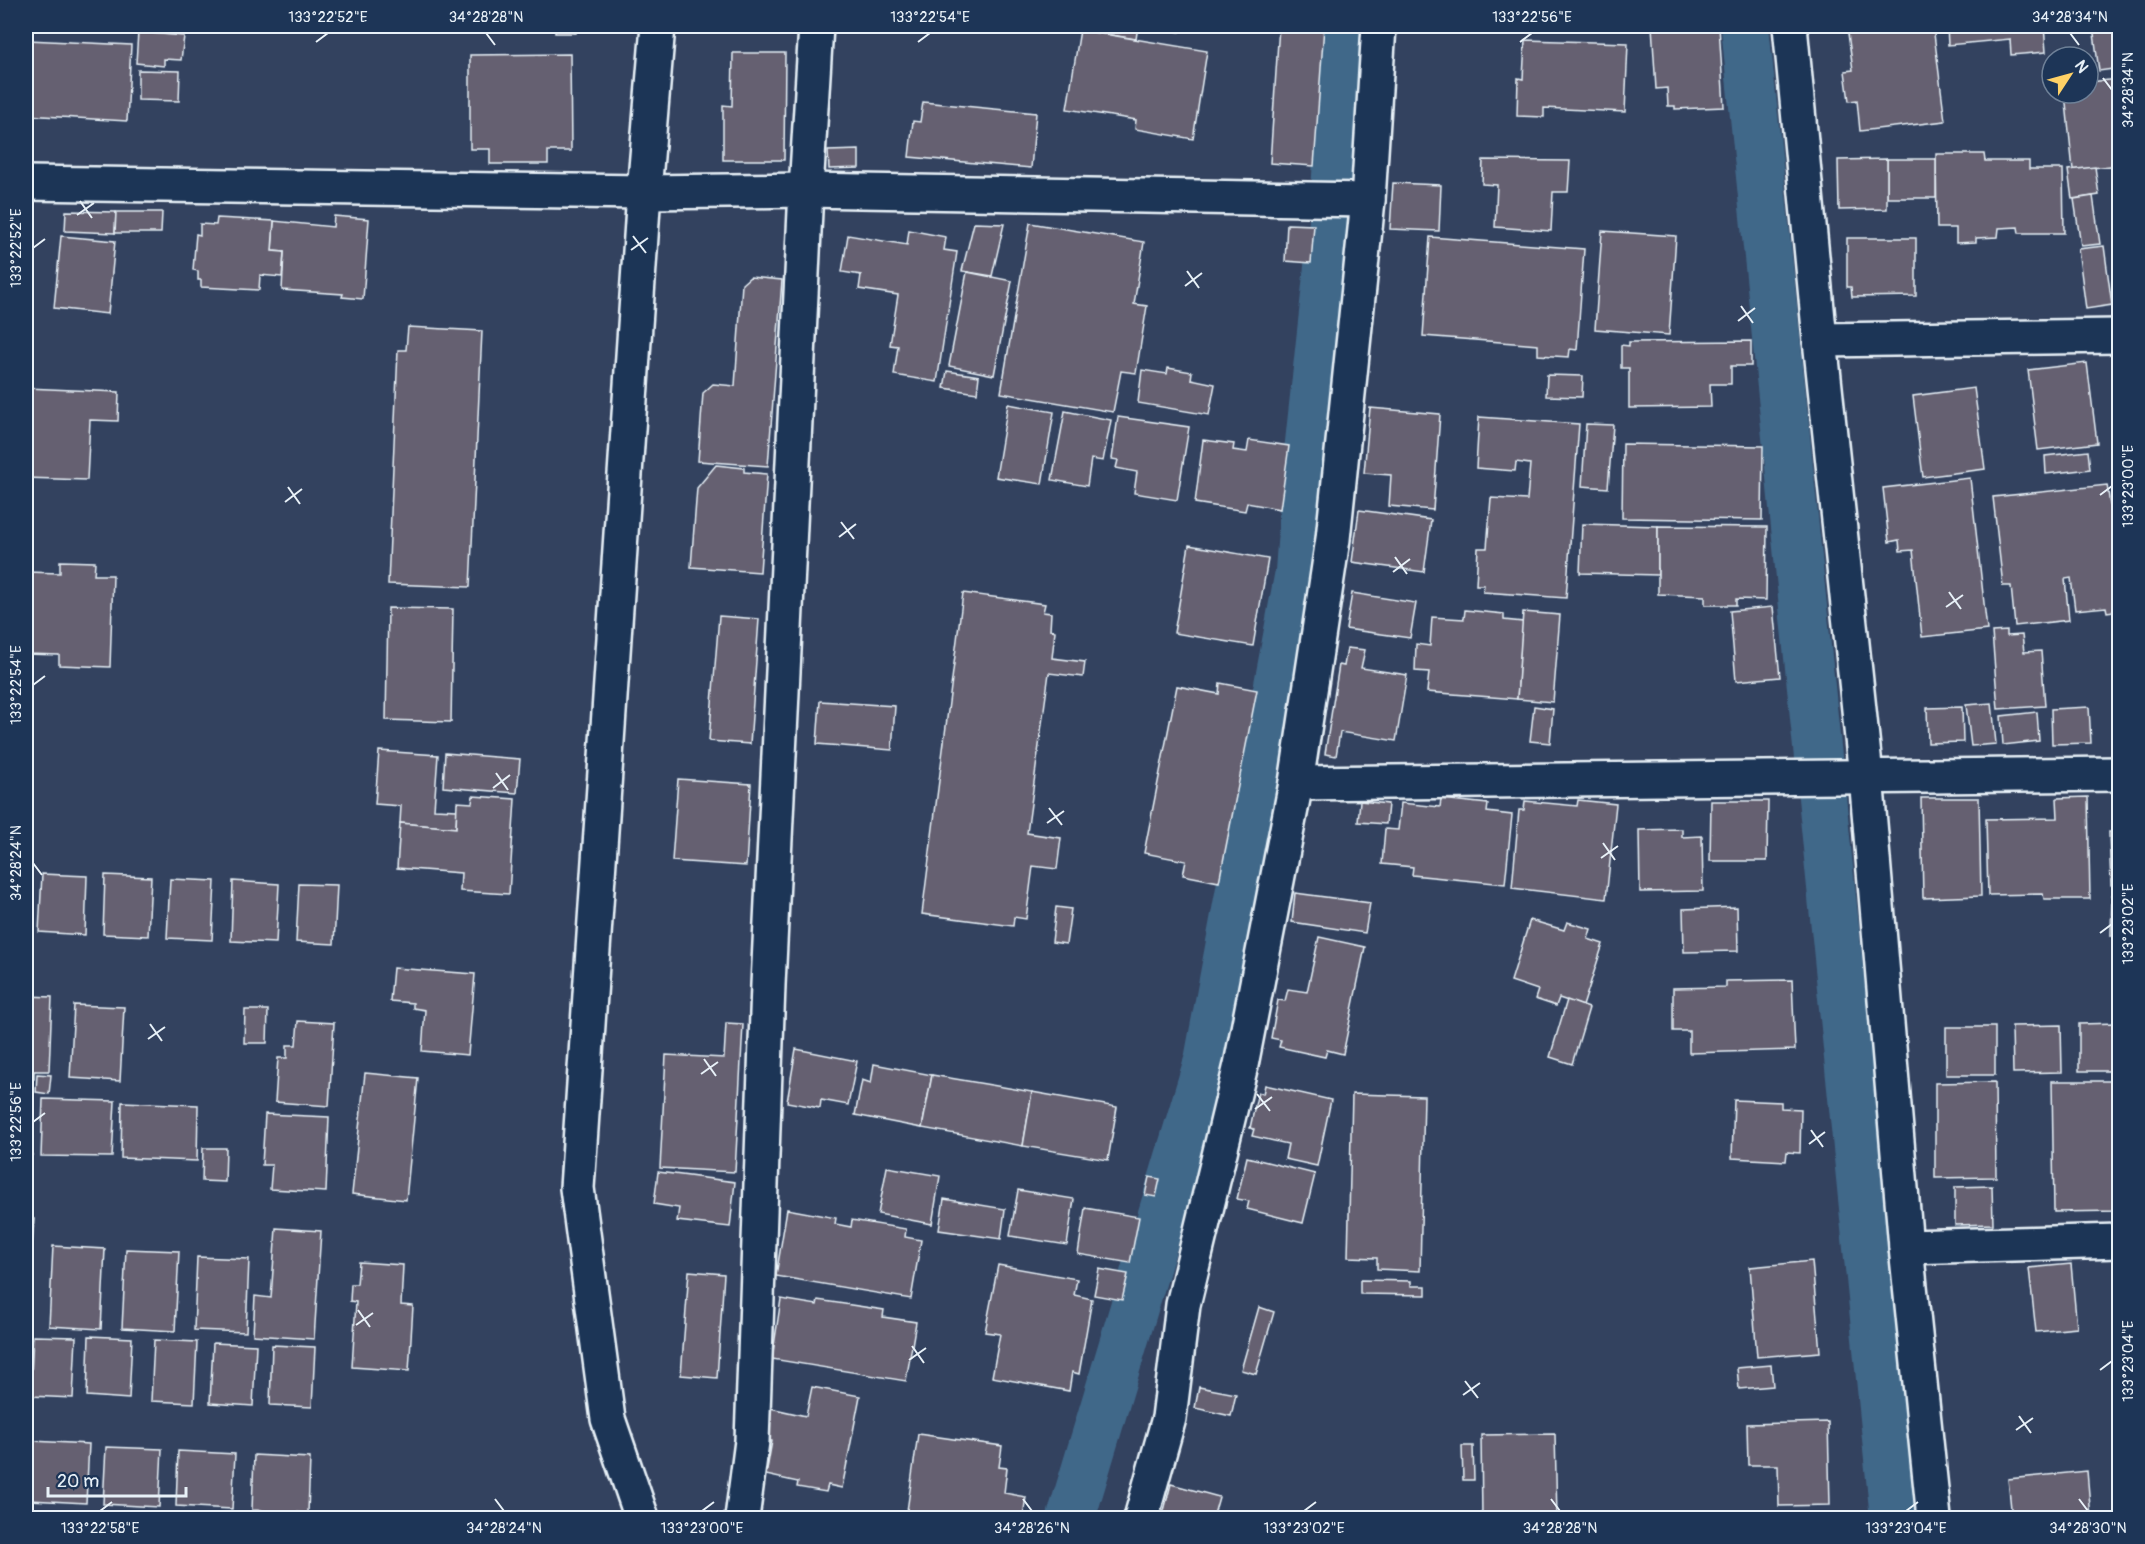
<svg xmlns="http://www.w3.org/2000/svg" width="2145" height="1544" font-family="Pangolin,sans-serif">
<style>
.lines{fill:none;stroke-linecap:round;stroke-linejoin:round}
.canal{stroke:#416889;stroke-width:48}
.building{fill:#656171;stroke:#e8f1f8;stroke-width:1.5}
.street-casing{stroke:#e8f1f8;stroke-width:38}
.secondary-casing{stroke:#e8f1f8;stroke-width:38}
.street{stroke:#1d3557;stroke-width:33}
.secondary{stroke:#1d3557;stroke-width:33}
.ticks{fill:none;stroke:#e8f1f8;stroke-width:2}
.neatline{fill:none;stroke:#e8f1f8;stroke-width:2}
.ticks-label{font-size:15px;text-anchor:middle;fill:#e8f1f8}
</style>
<rect width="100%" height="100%" fill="#33425f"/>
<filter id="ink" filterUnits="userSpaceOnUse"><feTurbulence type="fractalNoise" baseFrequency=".0167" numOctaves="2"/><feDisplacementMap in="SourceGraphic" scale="12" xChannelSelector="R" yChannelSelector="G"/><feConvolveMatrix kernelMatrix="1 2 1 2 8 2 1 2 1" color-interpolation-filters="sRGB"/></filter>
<g filter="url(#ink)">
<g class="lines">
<!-- canal -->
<g class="canal">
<path d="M1745 26 1894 1518"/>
<path d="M1071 1518 1208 1061 1299 572 1307 461 1333 221 1346 26"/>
</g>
</g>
<!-- building -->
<g class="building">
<rect x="555" y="26" width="21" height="7"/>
<path d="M1087 26H1138L1136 39 1086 31Z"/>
<path d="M1140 26H1181L1180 32Z"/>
<path d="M1279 26H1324L1314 166 1270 163Z"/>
<path d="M1652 26H1719L1724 107 1675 109V106H1668L1667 88 1656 89Z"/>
<path d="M1847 26H1933L1945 121 1860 131 1857 100 1849 101 1845 71 1853 70Z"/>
<path d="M1947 26H2044L2046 52 2011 55 2010 39 1948 45Z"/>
<path d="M2093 26H2120V68L2099 71Z"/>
<path d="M1080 30 1207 51 1193 139 1135 129 1136 120 1067 109Z"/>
<path d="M138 32 184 36 181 60 164 59V66L136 63Z"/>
<path d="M28 40 131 45 127 121 26 115Z"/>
<path d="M1525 40 1628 43 1625 112 1544 108V117L1517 116 1518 78 1523 79Z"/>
<path d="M733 53H785L784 160H723V105L732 106Z"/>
<path d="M570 54 571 151H548V164H490V149H470V55Z"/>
<path d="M138 70 180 71 179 101 138 100Z"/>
<path d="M2120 79V165L2073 170 2065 93H2088V82Z"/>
<path d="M923 102 1036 113 1031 168 909 157 913 121 920 122Z"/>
<path d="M859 150V168L829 169 828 151Z"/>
<path d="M1936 154H1984L1985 161H2029V169H2063L2064 233H2019L2018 227 1999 228 1998 237 1976 238V242L1956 243V228H1937Z"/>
<rect x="1887" y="159" width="49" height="39"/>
<path d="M1887 159V209L1839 210 1838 160Z"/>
<path d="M1483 160 1570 161 1568 192H1553L1551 231 1495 227 1497 185 1482 184Z"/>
<path d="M2095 167 2099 195 2072 199 2068 170Z"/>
<path d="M1393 183 1441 185 1439 231 1390 229Z"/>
<path d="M2093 196 2100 244 2081 246 2074 199Z"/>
<path d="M66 211 116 212 115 233 65 231Z"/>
<path d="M116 212H162L161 233H115Z"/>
<path d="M334 216 369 219 363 299 342 297 343 294 282 290 284 252 272 251 274 221 333 227Z"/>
<path d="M217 218 274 221 272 251 284 252 282 277 260 275 259 290 201 287V280H198V271L193 270 196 234 200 235V224L216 225Z"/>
<path d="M974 223 1004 224 992 276 962 271Z"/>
<path d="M1030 223 1144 242 1134 304 1147 306 1136 373 1121 371 1113 412 1001 393Z"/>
<path d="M1287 224 1314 225 1311 263 1285 261Z"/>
<path d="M909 230 946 237 944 250 957 252 937 382 894 375 898 346 890 345 898 295 859 289 861 275 842 272 848 235 907 245Z"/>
<path d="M1602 231 1676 236 1669 335 1595 329Z"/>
<path d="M61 236 115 241 108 314 54 308Z"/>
<path d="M1430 237 1584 249 1577 350 1570 349 1569 357 1538 355V345L1423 336Z"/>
<path d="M1847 238H1916V296L1852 297 1851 287H1847Z"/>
<path d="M2104 246 2112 305 2086 309 2078 249Z"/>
<path d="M967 272 1012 281 994 375 949 366Z"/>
<path d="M750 277 782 280 768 466 698 461 703 393 713 384 735 386 742 284Z"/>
<path d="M408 327 482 331 470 587 388 584 398 350H406Z"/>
<path d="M1751 341V366H1731V384H1710L1711 407 1629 408V368H1621V345L1629 346V342Z"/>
<path d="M2087 363 2097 443 2038 450 2028 370Z"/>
<path d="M1168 368 1192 372 1191 379 1215 384 1209 415 1138 403 1142 370 1167 374Z"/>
<path d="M947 371 979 376 977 393 944 388Z"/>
<path d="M1547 375 1583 376 1582 397 1546 396Z"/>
<path d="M26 388 119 392 118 421 90 420 87 480 26 478Z"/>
<path d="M1974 388 1985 469 1923 477 1913 396Z"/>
<path d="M1008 404 1054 412 1042 484 996 477Z"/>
<path d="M1370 408 1440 414 1433 510 1389 506 1391 475 1364 473Z"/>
<path d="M1065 411 1111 420 1103 461 1091 459 1087 486 1052 480Z"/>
<path d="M1118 417 1189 427 1177 500 1134 493 1137 472 1116 468 1118 460 1112 459Z"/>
<path d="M1479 417 1579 424 1566 598 1483 592 1484 585H1476L1478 548H1487L1491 498 1527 500 1530 464 1516 462 1515 471 1476 468Z"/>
<path d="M1586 424 1613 425 1608 488 1582 486Z"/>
<path d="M1203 440 1234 444 1233 450 1247 452 1249 440 1289 446 1280 509 1247 503 1245 511 1195 503Z"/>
<path d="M1623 444 1763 446 1762 520 1622 518Z"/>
<path d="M2088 451 2090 469 2046 474 2045 456Z"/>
<path d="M716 465 744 468V472L767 474 760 572 691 567 697 488Z"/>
<path d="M1970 478 1987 630 1922 637 1913 550 1900 551 1899 540 1889 542 1883 488Z"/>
<path d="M2107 485 2110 505 2120 504V610L2107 612 2106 607 2075 610 2071 578 2065 579 2069 620 2015 626 2011 586H2003L1993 497Z"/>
<path d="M1359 510 1431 520 1424 572 1352 562Z"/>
<path d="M1582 524 1658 526V575L1580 573Z"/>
<path d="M1658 526 1767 527 1766 600 1736 599V605H1705V596L1658 594Z"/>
<path d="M1189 545 1268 559 1253 646 1174 633Z"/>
<path d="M60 561 95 562 94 575H113L110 667 59 665V655L26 654V572L60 573Z"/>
<path d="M963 593 1045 604 1043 612 1051 613 1050 630 1055 631 1052 658 1085 662 1083 677 1049 673 1027 833 1061 838 1057 869 1033 866 1026 919 1014 917 1013 926 922 914Z"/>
<path d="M1352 593 1416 603 1410 638 1346 629Z"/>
<path d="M1773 607 1780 677 1736 681 1730 611Z"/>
<path d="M388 608 453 609 451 722 386 720Z"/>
<path d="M1465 610 1504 614V620L1523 622 1517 699 1427 692 1429 672 1415 671 1416 644 1430 646 1432 617 1464 619Z"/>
<path d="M1523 612 1560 615 1553 702 1517 699Z"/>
<path d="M719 616 759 619 750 744 709 741Z"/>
<path d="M2007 631V636L2022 635 2024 652 2041 651 2045 706 1998 709 1992 632Z"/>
<path d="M1347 648 1365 650 1361 668 1407 675 1396 741 1340 732 1336 756 1325 754 1339 665 1344 666Z"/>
<path d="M1220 683 1257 690 1219 882 1183 875 1186 861 1144 853 1177 686 1219 694Z"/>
<path d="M820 701 895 706 892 750 817 744Z"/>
<path d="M1992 703 1996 744 1971 746 1966 705Z"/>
<path d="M1534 706 1553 709 1550 743 1530 741Z"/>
<path d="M1962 707 1963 742 1928 743 1927 708Z"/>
<path d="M2089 707 2091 743 2052 744 2051 709Z"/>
<path d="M2037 712 2039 741 2003 745 2001 716Z"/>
<path d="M379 751 438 755 434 809 457 810 456 828 400 823 401 806 375 804Z"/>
<path d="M445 753 520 759 517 793 443 787Z"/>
<path d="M678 779 751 784 746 866 672 861Z"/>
<path d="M473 796 515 799 509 894 460 891 461 873 397 868 400 823 456 828 457 802 472 803Z"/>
<path d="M2088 797 2090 899H2044L2043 894 1988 895 1986 819 2058 818 2057 798Z"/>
<path d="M1921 798H1979L1981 896 1923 898Z"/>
<path d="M1441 799 1488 804 1487 812 1512 815 1505 884 1412 875 1413 867 1382 864 1385 829 1398 830 1401 803 1440 807Z"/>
<path d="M1578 800 1616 804 1606 899 1512 888 1519 810H1524L1525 801 1577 806Z"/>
<path d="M1360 801 1388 804 1386 824 1358 822Z"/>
<path d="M1711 801H1768L1767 861H1710Z"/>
<path d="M2119 818H2120V884L2111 885 2109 832H2119Z"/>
<path d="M1682 829V837L1702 836 1703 891 1640 892 1639 830Z"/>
<path d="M42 874 87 876 85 935 39 932Z"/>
<path d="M105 875 151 877 148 936 103 934Z"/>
<path d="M170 879 215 881 212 940 167 938Z"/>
<path d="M233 881 279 884 276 943 231 941Z"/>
<path d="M299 884 337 885 334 944 296 942Z"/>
<path d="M1295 893 1370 903 1365 933 1292 922Z"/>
<path d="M2112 895H2120V936H2111Z"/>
<path d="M1056 907 1071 909 1066 944 1052 942Z"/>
<path d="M1737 907 1738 951 1684 952 1683 909Z"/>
<path d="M1530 920 1564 930 1567 922 1591 929 1588 939 1603 944 1583 1006 1559 998 1556 1006 1535 999 1538 990 1511 981Z"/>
<path d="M1319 937 1365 947 1343 1054 1327 1050 1325 1057 1279 1047 1281 1040 1271 1038 1278 1000 1285 1001 1288 989 1307 992Z"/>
<path d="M393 968 475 974 468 1055 422 1051 425 1010 413 1008V1003L390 1001Z"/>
<path d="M1792 980 1795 1050 1689 1053V1031H1673V988L1726 987V981Z"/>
<path d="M26 996 52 997 49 1071H34V1079H26Z"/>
<path d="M1567 1000 1589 1008 1572 1064 1550 1057Z"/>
<path d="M74 1005 124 1007 120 1081 70 1078Z"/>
<path d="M245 1010H268L267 1043H244Z"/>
<path d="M298 1021 334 1023 329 1106 275 1102 278 1058H287V1045H296Z"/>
<path d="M726 1023 743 1024 735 1172 660 1168 666 1055 724 1058Z"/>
<path d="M2120 1023V1071H2079V1024Z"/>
<path d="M2061 1025 2062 1072 2013 1073 2012 1026Z"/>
<rect x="1946" y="1027" width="49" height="48"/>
<path d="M796 1049 857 1061 848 1105 821 1100 820 1108 787 1102Z"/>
<path d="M874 1064 932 1075 922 1128 855 1115 862 1080 871 1083Z"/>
<path d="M365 1073 418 1078 406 1200 352 1194Z"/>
<path d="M37 1074 51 1075 49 1094 36 1092Z"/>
<path d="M932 1075 1032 1092 1023 1146 922 1128Z"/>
<path d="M2052 1081H2117L2119 1211 2054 1212Z"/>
<path d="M1995 1082 1996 1177 1935 1178V1083Z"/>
<path d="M1265 1085 1331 1100 1317 1166 1285 1159 1288 1144 1252 1136 1254 1129 1250 1128 1258 1092 1263 1094Z"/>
<path d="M1032 1092 1117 1107 1108 1160 1023 1146Z"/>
<path d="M1352 1094 1424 1096 1420 1271 1377 1269V1258L1348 1257Z"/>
<path d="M26 1098H33L32 1155 26 1154Z"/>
<path d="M43 1099 115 1101 112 1157 41 1156Z"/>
<path d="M1734 1100 1781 1102V1108L1801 1109 1800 1153 1787 1152 1786 1161 1732 1158Z"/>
<path d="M122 1102 198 1105 197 1161 121 1158Z"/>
<path d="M265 1114 329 1117 326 1192 270 1189 272 1165H262Z"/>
<path d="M203 1148H226L225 1182 202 1181Z"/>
<path d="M1247 1157 1315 1174 1303 1223 1247 1209 1249 1201 1237 1199Z"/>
<path d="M887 1167 940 1176 932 1224 878 1214Z"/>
<path d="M658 1172 735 1182 730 1227 677 1221 679 1208 654 1204Z"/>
<path d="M1149 1177 1160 1179 1156 1197 1145 1195Z"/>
<path d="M1992 1186 1993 1224 1955 1225V1187Z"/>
<path d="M1018 1190 1074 1199 1067 1245 1010 1236Z"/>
<path d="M944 1199 1005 1209 1001 1239 939 1230Z"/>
<path d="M1085 1208 1139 1217 1130 1263 1078 1254Z"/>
<path d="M787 1209 836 1218 835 1224 851 1227 852 1220 906 1229 905 1237 921 1240 911 1299 776 1276Z"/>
<path d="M26 1219H34L29 1289H26Z"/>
<path d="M276 1228 321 1231 314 1339 253 1335 255 1296 271 1298Z"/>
<path d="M53 1246 105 1249 101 1329 49 1326Z"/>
<path d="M126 1249 179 1251 175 1331 122 1328Z"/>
<path d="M197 1257 249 1259 246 1332 194 1330Z"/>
<path d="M1812 1261 1820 1352 1757 1357 1750 1267Z"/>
<path d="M359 1262 403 1265 401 1305 413 1306 409 1371 352 1367 356 1302 350 1301 351 1284H357Z"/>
<path d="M2071 1264 2077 1328 2036 1332 2029 1268Z"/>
<path d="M998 1265 1077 1279 1074 1295 1092 1299 1079 1374 1072 1372 1069 1391 992 1377 1000 1334 985 1332Z"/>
<path d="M1099 1269 1128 1274 1122 1300 1094 1295Z"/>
<path d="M689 1271 724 1274 717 1378 681 1375Z"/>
<path d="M1360 1280 1411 1281V1286H1426V1295L1360 1294Z"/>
<path d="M781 1299 817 1305 818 1300 884 1310 883 1317 916 1322 906 1381 772 1359Z"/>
<path d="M1259 1307 1274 1312 1256 1374 1241 1370Z"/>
<path d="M33 1336 76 1337 73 1398 30 1396Z"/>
<path d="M89 1336 132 1338 129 1399 87 1396Z"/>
<path d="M154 1340 197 1342 194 1403 151 1401Z"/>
<path d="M213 1343 256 1345 253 1406 210 1403Z"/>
<path d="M272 1345 315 1347 312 1407 270 1405Z"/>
<path d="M1771 1365 1773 1386 1739 1389 1737 1368Z"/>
<path d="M812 1387 860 1396 842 1488 828 1485 826 1492 797 1487 798 1482 766 1475 772 1441 764 1439 770 1408 806 1416Z"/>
<path d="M1199 1387 1236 1394 1231 1416 1195 1408Z"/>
<path d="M1828 1422 1830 1505 1779 1506 1778 1465H1748L1747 1424Z"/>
<path d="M918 1434 1002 1446 999 1467 1007 1468 1004 1493 1026 1497 1023 1516 1002 1513 1001 1518H906Z"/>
<path d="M1555 1434 1557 1518H1482L1481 1435Z"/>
<path d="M32 1441 89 1444 86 1503 30 1500Z"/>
<path d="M1462 1446H1473L1474 1480H1463Z"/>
<path d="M106 1447 162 1449 159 1507 103 1504Z"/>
<path d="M178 1451 235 1454 232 1509 176 1506Z"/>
<path d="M254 1455 310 1458 308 1513 252 1510Z"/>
<path d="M2087 1471 2091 1518H2012L2008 1479Z"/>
<path d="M1171 1484 1219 1497 1213 1518H1162Z"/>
</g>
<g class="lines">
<!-- street casing -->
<g class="street-casing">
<g id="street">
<path d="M1790 26 1820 340 1866 776 1906 1247 1934 1518"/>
<path d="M26 183 644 192 806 190 1368 200"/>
<path d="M1820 340 2120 336"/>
<path d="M1296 783 2120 774"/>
<path d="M1906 1247 2120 1241"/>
<path d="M742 1518 752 1441 768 985 806 190 816 26"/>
<path d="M1141 1518 1169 1418 1183 1305 1241 1065 1296 783 1333 539 1368 200 1379 26"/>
</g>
</g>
<!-- secondary casing -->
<g class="secondary-casing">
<path id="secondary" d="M642 1518 608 1419 577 1188 644 192 658 26"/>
</g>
<!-- street -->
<use href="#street" class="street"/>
<!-- secondary -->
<use href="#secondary" class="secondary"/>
</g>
</g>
<!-- ticks -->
<path class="ticks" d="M486 33 495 45M2070 33 2079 45M316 42 328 33M918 42 930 33M1520 42 1532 33M2103 78 2112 90M80 201 92 218M77 215 94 203M633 236 646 253M33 248 45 239M631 250 648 238M1187 271 1199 288M1185 286 1202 273M1741 306 1753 323M1738 321 1755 308M288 487 300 504M2100 495 2112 486M285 502 302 489M841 522 854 539M839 537 856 524M1395 557 1407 574M1393 572 1410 559M1949 592 1961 609M1946 607 1963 595M33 685 45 676M496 773 508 790M493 788 510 775M1049 808 1062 825M1047 823 1064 811M1603 843 1615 860M1601 858 1618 846M33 863 42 875M2100 933 2112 924M150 1024 162 1041M148 1039 165 1027M704 1059 716 1076M701 1074 718 1062M1257 1094 1270 1111M1255 1109 1272 1097M33 1122 45 1113M1811 1130 1823 1147M1809 1144 1825 1132M358 1310 370 1327M356 1325 373 1313M912 1346 924 1363M909 1360 926 1348M2100 1370 2112 1361M1465 1381 1478 1398M1463 1395 1480 1383M2019 1416 2031 1433M2016 1430 2033 1418M495 1499 504 1511M1023 1499 1032 1511M1551 1499 1560 1511M2079 1499 2088 1511M100 1511 112 1502M702 1511 714 1502M1304 1511 1316 1502M1906 1511 1918 1502"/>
<!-- margin -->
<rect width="2145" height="1544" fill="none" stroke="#1d3557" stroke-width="66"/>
<!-- north arrow -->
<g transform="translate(2070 75) rotate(54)"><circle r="28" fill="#1d3557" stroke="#6e8097" stroke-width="1.5"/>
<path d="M0-4.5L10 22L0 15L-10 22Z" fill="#ffd166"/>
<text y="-9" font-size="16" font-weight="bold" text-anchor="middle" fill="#e8f1f8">N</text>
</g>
<!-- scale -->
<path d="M48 1487v9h138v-9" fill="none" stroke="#e8f1f8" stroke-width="3"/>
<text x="57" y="1487" font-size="18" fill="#e8f1f8" stroke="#1d3557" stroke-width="4.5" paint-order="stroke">20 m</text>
<rect x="33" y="33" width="2079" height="1478" class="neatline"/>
<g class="ticks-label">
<text x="328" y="22">133°22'52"E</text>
<text x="486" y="22">34°28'28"N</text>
<text x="930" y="22">133°22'54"E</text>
<text x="1532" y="22">133°22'56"E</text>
<text x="2070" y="22">34°28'34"N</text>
<text transform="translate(2128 90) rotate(-90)" y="5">34°28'34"N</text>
<text transform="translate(16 248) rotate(-90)" y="5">133°22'52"E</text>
<text transform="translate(2128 486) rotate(-90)" y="5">133°23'00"E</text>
<text transform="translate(16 685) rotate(-90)" y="5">133°22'54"E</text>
<text transform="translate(16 863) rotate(-90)" y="5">34°28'24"N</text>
<text transform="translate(2128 924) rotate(-90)" y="5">133°23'02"E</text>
<text transform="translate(16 1122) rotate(-90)" y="5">133°22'56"E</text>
<text transform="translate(2128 1361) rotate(-90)" y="5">133°23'04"E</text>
<text x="100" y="1533">133°22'58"E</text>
<text x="504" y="1533">34°28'24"N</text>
<text x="702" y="1533">133°23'00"E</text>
<text x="1032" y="1533">34°28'26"N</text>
<text x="1304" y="1533">133°23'02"E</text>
<text x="1560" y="1533">34°28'28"N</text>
<text x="1906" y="1533">133°23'04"E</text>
<text x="2088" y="1533">34°28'30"N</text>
</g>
</svg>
